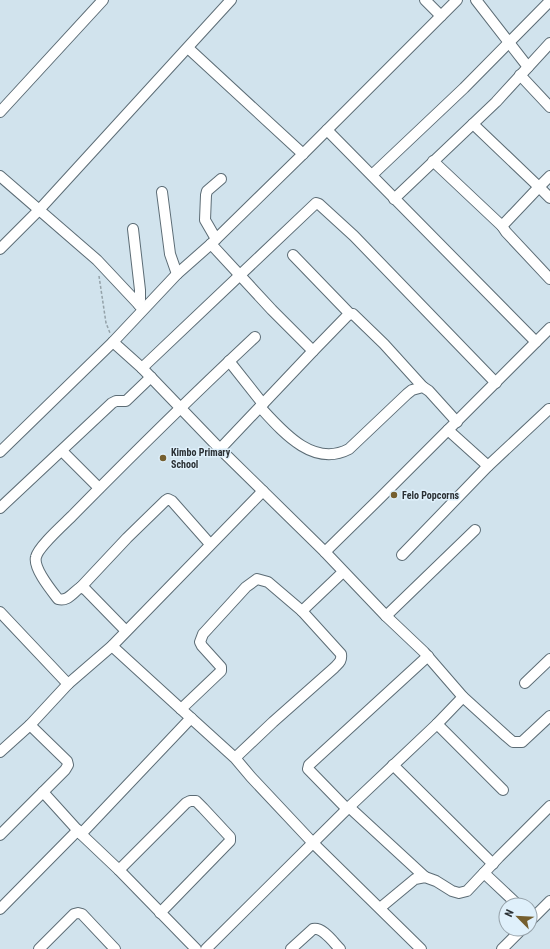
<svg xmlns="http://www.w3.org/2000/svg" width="550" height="949" font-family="'Roboto Condensed',sans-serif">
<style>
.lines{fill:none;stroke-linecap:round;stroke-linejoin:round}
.minor-casing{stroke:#5c6c75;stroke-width:12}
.path{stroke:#94a2a9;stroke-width:1.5;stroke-dasharray:3 2;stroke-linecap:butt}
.minor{stroke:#fff;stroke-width:10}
.poi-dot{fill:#755f2f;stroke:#dff0fb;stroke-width:1.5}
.labels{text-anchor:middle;stroke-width:3;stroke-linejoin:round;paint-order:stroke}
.poi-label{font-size:10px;font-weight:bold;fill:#2a3034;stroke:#dff0fb;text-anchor:start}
</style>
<rect width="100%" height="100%" fill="#d1e3ed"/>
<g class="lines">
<!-- minor casing -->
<g class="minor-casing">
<g id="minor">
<path d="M425 0 441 16"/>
<path d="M476 0 528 67"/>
<path d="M188 48 303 154"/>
<path d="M520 75 550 107"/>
<path d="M0 112 103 0"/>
<path d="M473 124 539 187 550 176"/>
<path d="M327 130 536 342"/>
<path d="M433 161 502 226 539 187 550 198"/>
<path d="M372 175 464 88 550 1"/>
<path d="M0 176 97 260 143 309"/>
<path d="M162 192 170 254 177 274"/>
<path d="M394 199 496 102 550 43"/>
<path d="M502 226 506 232 550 279"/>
<path d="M133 229 140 290V300L139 305"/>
<path d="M216 239 205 220 206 195 207 191 221 179"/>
<path d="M211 244 272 310 313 351 348 315 353 314 384 344 423 387"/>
<path d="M0 249 39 210 231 0"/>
<path d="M293 255 350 314"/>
<path d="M113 342 142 368 220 449 325 552 386 616 424 652 463 697 506 736 513 742H522L550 716"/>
<path d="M229 361 263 404"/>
<path d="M142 368 316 203 319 204 354 236 496 383"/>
<path d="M260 407C282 431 313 468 349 449L407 394 412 390 423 387 429 391 457 422"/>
<path d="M448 430 488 466"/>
<path d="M220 449 313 351"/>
<path d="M62 451 99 488"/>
<path d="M0 452 113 342 177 274 211 244 303 154 457 0"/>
<path d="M0 508 112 403 116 401H126L151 377"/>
<path d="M325 552 380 498 550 328"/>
<path d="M402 555 488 466 549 409"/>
<path d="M81 587 127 538 165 501 168 499 172 501 210 544"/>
<path d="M302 611 343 572"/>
<path d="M0 612 68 684"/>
<path d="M386 616 475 530"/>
<path d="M126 631 86 590 81 587C73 592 68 602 58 599 51 590 33 568 36 557 38 547 64 524 72 516 132 455 193 395 255 337"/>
<path d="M112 646 181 709"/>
<path d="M525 683 550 659"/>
<path d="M437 724 503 790"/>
<path d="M0 752 30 725 68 684 112 646 263 491"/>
<path d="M235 758 273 722 334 668C339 663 342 661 341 654L302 611 268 582 257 579 246 587 203 634 200 642 202 646 221 667V671L181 709 235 758 251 777 313 843 421 949"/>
<path d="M393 765 493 864"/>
<path d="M43 792 81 834 119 870 196 949"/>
<path d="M349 807 425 877"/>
<path d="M347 809 311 772 308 769 309 765 428 656"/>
<path d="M81 834 191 718"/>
<path d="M0 835 65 770 68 765 67 761 30 725"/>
<path d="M119 870 186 803 190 801H196L203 808 230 837V841L160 913"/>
<path d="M484 873 518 905"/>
<path d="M380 908 415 879 425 877 436 881 452 891 459 893 467 891 499 857 550 806"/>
<path d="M0 909 78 830"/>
<path d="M530 921 550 901"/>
<path d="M39 949 74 914 78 913 82 914 115 949"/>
<path d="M206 949 347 809 437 724 463 697"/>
<path d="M291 949 313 929C323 927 333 942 340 949"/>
<path d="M502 949 522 929"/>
</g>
</g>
<!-- path -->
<path class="path" d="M99 276 106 323 110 333"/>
<!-- minor -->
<use href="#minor" class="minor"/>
</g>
<!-- markers -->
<g class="poi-dot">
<circle cx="163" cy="458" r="4"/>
<circle cx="394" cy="495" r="4"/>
</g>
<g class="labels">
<!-- poi labels -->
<g class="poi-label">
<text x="171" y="456">Kimbo Primary<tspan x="171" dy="12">School</tspan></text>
<text x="402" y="499">Felo Popcorns</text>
</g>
</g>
<!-- north arrow -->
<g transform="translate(518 917) rotate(294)"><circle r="19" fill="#dff0fb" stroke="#97a3ab"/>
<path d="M0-3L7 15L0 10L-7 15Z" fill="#755f2f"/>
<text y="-6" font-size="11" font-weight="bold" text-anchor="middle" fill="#2a3034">N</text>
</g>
</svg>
